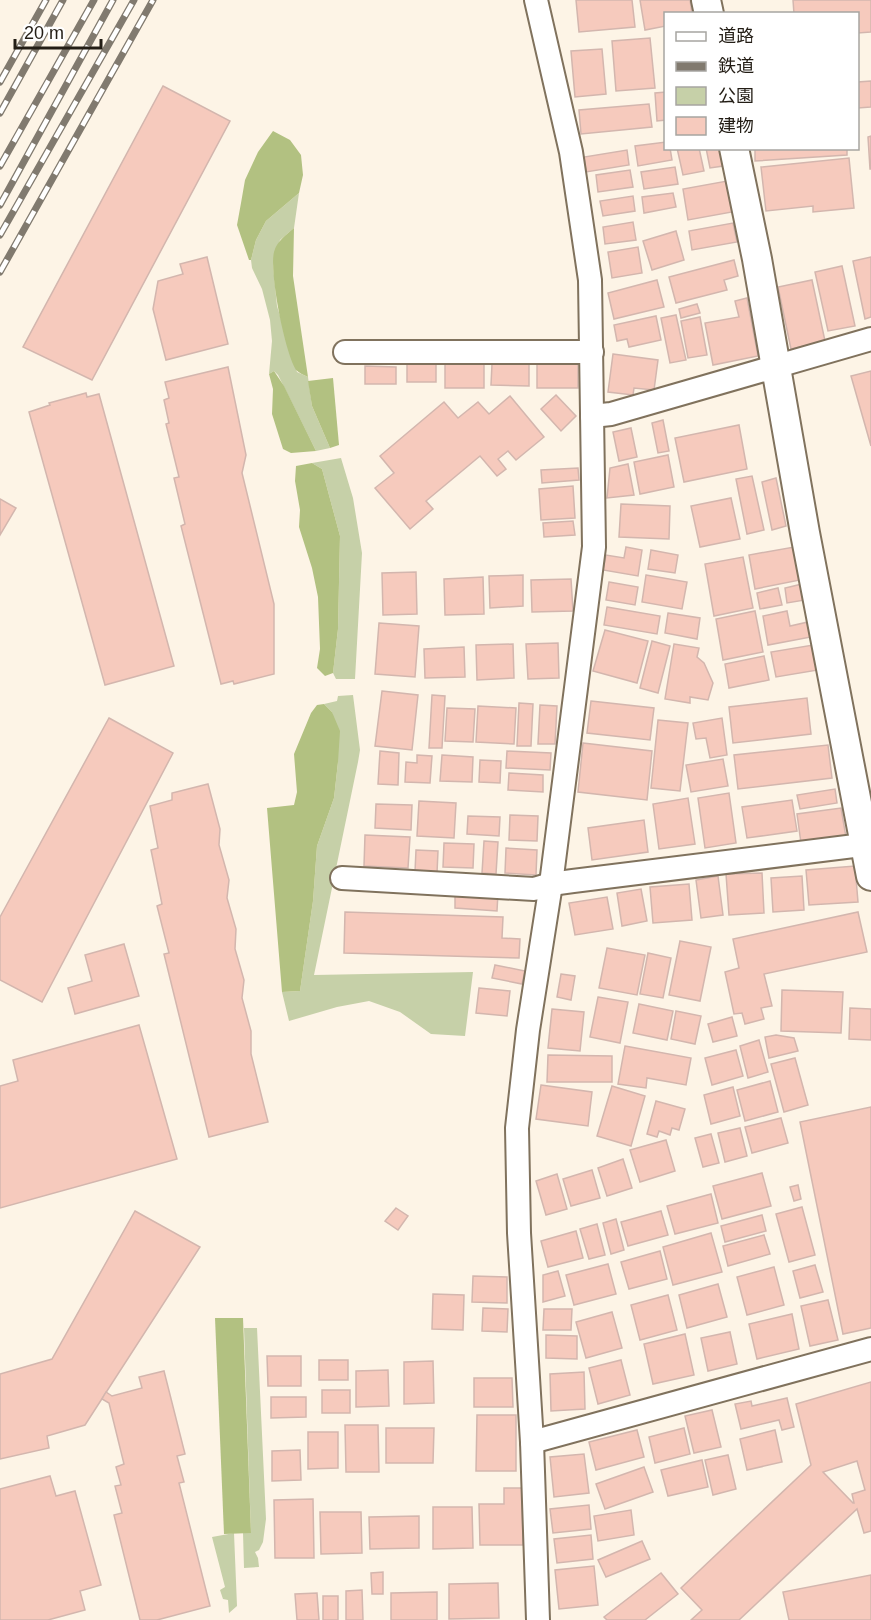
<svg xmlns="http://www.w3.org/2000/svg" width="871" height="1620" font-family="Helvetica,'Noto Sans JP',sans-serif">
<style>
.green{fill:#c6d0a8}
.forest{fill:#b2c181}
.building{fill:#f6cabd;stroke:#d3b6ae;stroke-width:1.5;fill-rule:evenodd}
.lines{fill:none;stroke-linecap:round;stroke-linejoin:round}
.minor-casing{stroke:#80725d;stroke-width:26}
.tertiary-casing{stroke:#80725d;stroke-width:32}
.minor{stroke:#fff;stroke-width:22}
.tertiary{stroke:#fff;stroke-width:28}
.rail-casing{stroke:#817a6f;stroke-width:7}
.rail{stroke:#fff;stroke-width:4.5;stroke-dasharray:14;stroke-linecap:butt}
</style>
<rect width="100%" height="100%" fill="#fdf4e6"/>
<!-- green -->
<g class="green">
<path d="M299 193 294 228 280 240 273 266 277 306 297 372 308 377 312 406 330 448 316 451 278 375 274 371 269 374 272 341 270 320 262 289 252 268 251 260 256 240 266 221Z"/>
<path d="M341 458 353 498 362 553 355 679H336L333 673 338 629 340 536 322 469 312 463Z"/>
<path d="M353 695 360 750 358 762 314 975 473 972 465 1036 431 1034 400 1012 369 1001 337 1007 289 1021 282 992 300 991 313 901 317 846 334 798 338 762 332 712 324 704 337 701 338 696Z"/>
<path d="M244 1328H257L266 1519 263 1542 259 1550 255 1552 258 1558 259 1567 244 1568 243 1533H251Z"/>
<path d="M234 1533 237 1606 229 1613 228 1600 223 1599 220 1590 225 1587 212 1537Z"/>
</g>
<!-- forest -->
<g class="forest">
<path d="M273 131 290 140 301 155 303 175 299 193 266 221 256 240 251 260H249L237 225 241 203 245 180 258 152Z"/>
<path d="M294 228 293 276 308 377C304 375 299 373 296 370 285 353 269 273 274 252 277 241 286 235 294 228Z"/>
<path d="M274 371 284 386 316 451 291 453 283 449 272 414 273 389 269 374Z"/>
<path d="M333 378 339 445 330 448 312 406 308 381Z"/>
<path d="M312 463 322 469 340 536 338 629 333 673 325 676 317 668 320 649 318 597 312 568 299 527 300 510 295 481 296 466Z"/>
<path d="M324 704 332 712 340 731 338 762 334 798 317 846 313 901 300 991 282 992 267 808 294 805 297 792 294 754 311 713 317 705Z"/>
<path d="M215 1318H243L251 1533 224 1534Z"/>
</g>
<!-- building -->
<g class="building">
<path d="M576 0H632L635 27 579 32Z"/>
<path d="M640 0H690L692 14H666V26L645 30Z"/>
<path d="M793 0H871V32L858 33V14H794Z"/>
<path d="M650 38 655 88 616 91 612 41Z"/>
<path d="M602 49 606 94 575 97 571 51Z"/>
<path d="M871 81V107L858 108V82Z"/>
<path d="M163 86 230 121 92 380 23 347Z"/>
<path d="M666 92V120L657 121 655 93Z"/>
<path d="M649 104 652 127 581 134 579 110Z"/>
<path d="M871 136V169H870L868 137Z"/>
<path d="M666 142V148H670L672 160 638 166 635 146Z"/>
<path d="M677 148H699L704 171 683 175Z"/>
<path d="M706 148H720L723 166 710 168Z"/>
<path d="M755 148H847V155L755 161Z"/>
<path d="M627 150 629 165 586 172 584 157Z"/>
<path d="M849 158 854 208 813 212V206L766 211 761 167Z"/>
<path d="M675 167 678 184 644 189 641 172Z"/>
<path d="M630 170 633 187 598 192 596 175Z"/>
<path d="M727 181 732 212 688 220 683 189Z"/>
<path d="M673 193 676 207 644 213 642 197Z"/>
<path d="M633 196 635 211 603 216 600 201Z"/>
<path d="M633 222 636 240 605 244 603 227Z"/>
<path d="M733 223 737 242 692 250 689 231Z"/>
<path d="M676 231 684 260 652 270 643 241Z"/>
<path d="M638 247 642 273 612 278 608 252Z"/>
<path d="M207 257 228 344 166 360 153 309 158 281 183 274 180 264Z"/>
<path d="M871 257V317L865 319 853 261Z"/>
<path d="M734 260 738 276 724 280 727 290 676 303 669 277Z"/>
<path d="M842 266 855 326 828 331 815 272Z"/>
<path d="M657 280 664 307 614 319 608 293Z"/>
<path d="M812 280 825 341 791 349 778 287Z"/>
<path d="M747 298 758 356 713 365 705 323 739 317 735 301Z"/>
<path d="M697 304 700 313 681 318 679 309Z"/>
<path d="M676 315 686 360 670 363 661 318Z"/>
<path d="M656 316 661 340 629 347 627 339 617 341 614 325Z"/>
<path d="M700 317 707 355 688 358 681 321Z"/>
<path d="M613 354 658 360 654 390 634 388 633 395 608 392Z"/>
<path d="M407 361 436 362V382H407Z"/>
<rect x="537" y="361" width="41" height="27"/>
<path d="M445 363 484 364V388H445Z"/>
<path d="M492 364H529V386L491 385Z"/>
<path d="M365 366 396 367V384H365Z"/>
<path d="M228 367 246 455 242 473 274 604V674L234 684 233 681 221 684 181 526 185 524 174 478 179 477 166 424 169 423 164 400 169 398 165 382Z"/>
<path d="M871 371V446L851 376Z"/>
<path d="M86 393 87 397 99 394 174 666 105 685 29 412 50 405 49 403Z"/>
<path d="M556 395 576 416 561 431 541 409Z"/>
<path d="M510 396 544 437 516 460 508 451 498 459 506 469 497 476 480 456 426 501 433 509 410 529 375 488 394 473 380 456 444 402 458 418 478 402 489 414Z"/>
<path d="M663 420 669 451 658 453 652 423Z"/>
<path d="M739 425 747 469 684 482 675 438Z"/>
<path d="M631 428 637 457 619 461 613 432Z"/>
<path d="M668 455 674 487 640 494 634 462Z"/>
<path d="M628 464 634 495 607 498 610 468Z"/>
<path d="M578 468 579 480 542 483 541 470Z"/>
<path d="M752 476 764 530 747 534 736 479Z"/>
<path d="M776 478 786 526 772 530 762 482Z"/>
<path d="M573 486 575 518 541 520 539 489Z"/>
<path d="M731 498 740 539 700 547 691 506Z"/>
<path d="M0 499 16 508 0 535Z"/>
<path d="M621 504 670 506 669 539 619 537Z"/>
<path d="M573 521 575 535 544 537 543 523Z"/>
<path d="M626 547 642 550 638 576 603 570 606 555 624 558Z"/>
<path d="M794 547 800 580 755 589 749 555Z"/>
<path d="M651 550 678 555 675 573 648 569Z"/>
<path d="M743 557 753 608 714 616 705 564Z"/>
<path d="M416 572 417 614 383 615 382 573Z"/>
<path d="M523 575V606L490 608 489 576Z"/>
<path d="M646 575 687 582 682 609 642 602Z"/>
<path d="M483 577 484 614 445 615 444 579Z"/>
<path d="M571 579 573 611 532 612 531 580Z"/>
<path d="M609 582 638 587 635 605 606 600Z"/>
<path d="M802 584 805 600 787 603 785 588Z"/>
<path d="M778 588 782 605 760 609 757 593Z"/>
<path d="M607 607 660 616 657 634 604 625Z"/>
<path d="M755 611 763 652 723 660 716 619Z"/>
<path d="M787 611 790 626 808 622 811 637 768 645 763 616Z"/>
<path d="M668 613 700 618 697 639 665 633Z"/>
<path d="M379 623 419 626 415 677 375 674Z"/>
<path d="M605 630 648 641 637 683 593 671Z"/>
<path d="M652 641 670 646 658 693 640 688Z"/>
<path d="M558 643 559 678 528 679 526 644Z"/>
<path d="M513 644 514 678 477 680 476 645Z"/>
<path d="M674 644 699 648 697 657 704 663 713 683 708 700 690 697V703L665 699Z"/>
<path d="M813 645 818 670 776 677 771 652Z"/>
<path d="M464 647 465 677 425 678 424 649Z"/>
<path d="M764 656 769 680 729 688 725 664Z"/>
<path d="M382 691 418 695 412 750 375 746Z"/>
<path d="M432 695 445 696 442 748H429Z"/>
<path d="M807 698 811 734 733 743 729 707Z"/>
<path d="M591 701 654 708 650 740 587 733Z"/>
<path d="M519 703 533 704 531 746H517Z"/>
<path d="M540 705 557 706 555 744H538Z"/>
<path d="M478 706 516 708 514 744 476 742Z"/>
<path d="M447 708 475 709 473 742 445 741Z"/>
<path d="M109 718 173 753 42 1002 0 980V917Z"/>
<path d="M722 718 727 755 710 758 706 738 696 739 693 723Z"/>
<path d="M658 720 688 723 680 791 651 788Z"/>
<path d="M583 743 652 751 647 800 578 792Z"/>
<path d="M828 745 832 778 738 789 734 755Z"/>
<path d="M380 751 399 753 398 785 378 784Z"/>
<path d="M507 751 551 753 550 770 506 768Z"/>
<path d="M417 755 432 756 430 783 405 782 406 762 417 763Z"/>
<path d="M442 755 473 757 472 782 440 781Z"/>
<path d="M723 759 728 786 691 792 686 765Z"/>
<path d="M480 760 501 761 500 783 479 782Z"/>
<path d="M509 773 543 775V792L508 790Z"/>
<path d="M208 784 220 829 219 845 229 880 227 898 236 929 235 949 244 980 242 998 251 1031V1054L268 1122 209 1137 164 954 169 953 157 906 162 904 151 850 158 848 150 806 172 800V793Z"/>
<path d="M835 789 837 803 800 809 797 795Z"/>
<path d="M729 793 736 843 705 848 698 798Z"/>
<path d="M688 798 695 844 659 849 653 804Z"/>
<path d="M792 800 797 831 747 838 742 807Z"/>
<path d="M419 801 456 803 454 838 417 836Z"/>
<path d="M376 804 412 805 411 830 375 828Z"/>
<path d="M841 808 846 837 801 843 797 814Z"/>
<path d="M510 815 538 816 537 841 509 840Z"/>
<path d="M468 816 500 817 499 836 467 834Z"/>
<path d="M644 820 648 852 592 860 588 828Z"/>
<path d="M365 835 410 837 408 868 364 866Z"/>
<path d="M484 841 498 842 496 874 482 873Z"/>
<path d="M444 843 474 844 473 868 443 867Z"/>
<path d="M506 848 537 850 536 875 505 873Z"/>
<path d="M416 850 438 851 437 873 415 872Z"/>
<path d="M855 866 858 902 809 905 806 870Z"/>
<path d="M762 873 764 913 729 915 726 874Z"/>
<path d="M718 876 723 915 701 918 696 880Z"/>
<path d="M802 876 804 910 773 912 771 878Z"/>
<path d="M689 884 692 920 653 923 650 887Z"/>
<path d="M641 889 647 921 622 926 617 893Z"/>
<path d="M455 891 498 893 497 911 455 908Z"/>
<path d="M607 897 613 929 575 935 569 903Z"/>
<path d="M345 912 503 917 502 938 520 939 519 958 344 953Z"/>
<path d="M858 912 867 952 764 974 772 1006 761 1008 764 1019 745 1024 742 1013 734 1014 725 972 739 968 733 939Z"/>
<path d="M680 941 711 947 700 1001 669 995Z"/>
<path d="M124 944 139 996 75 1014 68 988 92 981 85 955Z"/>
<path d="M607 948 645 955 637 995 599 988Z"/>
<path d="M648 953 671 958 663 998 640 994Z"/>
<path d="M495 965 525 971 522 984 492 978Z"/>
<path d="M561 974 575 976 571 1000 557 997Z"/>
<path d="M479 988 510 991 507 1016 476 1013Z"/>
<path d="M782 990 843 992 841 1033 781 1031Z"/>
<path d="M598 997 628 1002 620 1043 590 1037Z"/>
<path d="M639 1004 673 1011 667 1040 633 1033Z"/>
<path d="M850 1008 871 1009V1040L849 1039Z"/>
<path d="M552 1009 584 1012 580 1051 548 1048Z"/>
<path d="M676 1011 701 1016 695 1044 671 1039Z"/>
<path d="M732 1017 737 1036 713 1042 708 1024Z"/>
<path d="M139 1025 177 1159 0 1208V1086L18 1081 13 1060Z"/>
<path d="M776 1035 794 1038 798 1051 769 1058 765 1037Z"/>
<path d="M759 1040 768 1072 748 1078 740 1046Z"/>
<path d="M625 1046 691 1058 686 1085 647 1078 646 1088 618 1084Z"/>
<path d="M736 1050 743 1076 712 1085 705 1058Z"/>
<path d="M548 1055 612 1056V1082H547Z"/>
<path d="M795 1058 808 1105 784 1112 771 1064Z"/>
<path d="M770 1081 778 1112 745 1121 737 1090Z"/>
<path d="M541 1085 592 1092 588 1126 536 1119Z"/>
<path d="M612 1086 645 1096 631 1146 597 1136Z"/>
<path d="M733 1087 740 1116 711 1124 704 1095Z"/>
<path d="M656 1101 685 1109 679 1130 672 1128 670 1135 659 1131 657 1137 647 1134Z"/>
<path d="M871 1107V1328L843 1334 800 1122Z"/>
<path d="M781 1118 788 1143 752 1153 745 1127Z"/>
<path d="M740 1128 747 1156 725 1162 718 1133Z"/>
<path d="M711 1134 719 1163 703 1167 695 1138Z"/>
<path d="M666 1140 675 1171 640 1182 630 1150Z"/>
<path d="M623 1159 632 1188 607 1196 598 1168Z"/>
<path d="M592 1170 600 1198 571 1206 563 1179Z"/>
<path d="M762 1173 771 1206 722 1219 713 1186Z"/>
<path d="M557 1174 567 1209 546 1215 536 1181Z"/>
<path d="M798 1185 801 1199 794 1201 790 1187Z"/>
<path d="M711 1194 718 1223 675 1234 667 1206Z"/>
<path d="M802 1207 815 1255 789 1262 776 1214Z"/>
<path d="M396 1208 408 1216 398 1230 385 1221Z"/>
<path d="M135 1211 200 1247 85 1425 47 1436 49 1448 0 1459V1374L52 1359Z"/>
<path d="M661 1211 668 1235 628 1246 621 1222Z"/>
<path d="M762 1215 766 1231 725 1242 721 1226Z"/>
<path d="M616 1219 624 1250 611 1254 603 1223Z"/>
<path d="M597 1224 605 1255 589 1259 580 1229Z"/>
<path d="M576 1231 583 1258 548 1267 541 1241Z"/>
<path d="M711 1233 722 1272 673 1285 663 1247Z"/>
<path d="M764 1235 770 1254 728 1266 723 1246Z"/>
<path d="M660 1251 667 1279 629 1289 621 1262Z"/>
<path d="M608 1264 616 1294 574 1305 566 1275Z"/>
<path d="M815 1265 823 1292 800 1298 793 1271Z"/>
<path d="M774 1267 784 1305 747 1315 737 1277Z"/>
<path d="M558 1271 565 1296 543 1302V1275Z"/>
<path d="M473 1276 507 1277V1303L472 1302Z"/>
<path d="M718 1284 727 1317 687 1328 679 1295Z"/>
<path d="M433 1294 464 1295 463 1330 432 1329Z"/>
<path d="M668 1295 677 1330 640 1340 631 1305Z"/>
<path d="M828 1300 838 1340 810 1346 801 1306Z"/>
<path d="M483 1308 508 1309 507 1332 482 1331Z"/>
<path d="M544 1309H572L571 1330H543Z"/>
<path d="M612 1312 622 1348 586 1358 576 1322Z"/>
<path d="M792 1314 799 1349 757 1359 749 1324Z"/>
<path d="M730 1332 737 1364 708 1371 701 1338Z"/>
<path d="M685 1334 694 1375 653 1384 644 1344Z"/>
<path d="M546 1335 577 1336V1359L546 1358Z"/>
<path d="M267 1356H301V1386H268Z"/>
<rect x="319" y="1360" width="29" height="20"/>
<path d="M621 1360 630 1395 598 1404 589 1368Z"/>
<path d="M433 1361 434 1403 404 1404V1362Z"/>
<path d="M388 1370 389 1406 356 1407V1371Z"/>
<path d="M164 1371 185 1454 177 1456 184 1482 179 1483 210 1606 157 1620H140L114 1515 122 1513 115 1486 121 1485 116 1467 124 1464 109 1403 102 1399 106 1392 112 1396 142 1388 139 1377Z"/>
<path d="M584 1372 585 1409 551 1411 550 1374Z"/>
<path d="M474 1378H512L513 1407H474Z"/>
<path d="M871 1382V1531L864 1533 857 1509 739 1620H691L702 1610 681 1588 811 1465 796 1404ZM857 1461 865 1490 852 1494 854 1503H853L823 1472Z"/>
<rect x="322" y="1390" width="28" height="23"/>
<path d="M271 1397H306V1417L271 1418Z"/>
<path d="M787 1398 794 1427 782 1430 779 1420 741 1429 735 1404 751 1401 752 1406Z"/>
<path d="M712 1410 721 1447 694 1453 685 1416Z"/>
<path d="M477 1415H516V1471H476Z"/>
<path d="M345 1425H378L379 1472H346Z"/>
<path d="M386 1428H434L433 1463H386Z"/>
<path d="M684 1428 690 1454 655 1463 649 1437Z"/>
<path d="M637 1430 644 1457 596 1470 589 1442Z"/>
<path d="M775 1430 782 1462 747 1470 740 1439Z"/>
<path d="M308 1432H338V1468L308 1469Z"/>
<path d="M300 1450 301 1480 272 1481V1451Z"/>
<path d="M584 1454 589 1493 554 1497 550 1457Z"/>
<path d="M728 1455 736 1489 713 1495 705 1460Z"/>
<path d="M702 1460 708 1487 668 1496 661 1470Z"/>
<path d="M644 1467 653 1492 605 1509 596 1484Z"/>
<path d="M50 1476 56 1496 75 1491 101 1585 80 1591 85 1610 48 1620H0V1489Z"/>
<path d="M504 1488H522L523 1545H480L479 1504H504Z"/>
<path d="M313 1499 314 1558H275L274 1500Z"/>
<path d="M589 1505 591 1529 553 1533 550 1509Z"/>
<path d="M433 1507H472L473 1548 433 1549Z"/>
<path d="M631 1510 634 1535 598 1541 594 1516Z"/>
<path d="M320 1512H361L362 1553 321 1554Z"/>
<path d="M419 1516V1548L370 1549 369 1517Z"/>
<path d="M591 1535 593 1559 557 1563 554 1539Z"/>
<path d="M642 1541 650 1559 606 1577 598 1560Z"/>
<path d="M594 1566 598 1605 559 1609 555 1570Z"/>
<path d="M383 1572V1594H372L371 1573Z"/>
<path d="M661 1573 678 1594 645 1620H607L604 1617Z"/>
<path d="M871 1575V1620H789L783 1592Z"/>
<path d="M498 1583 499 1618 449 1619V1584Z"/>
<path d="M362 1590 363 1620H346V1591Z"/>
<path d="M437 1592V1620H391V1593Z"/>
<path d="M317 1593 319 1620H297L295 1594Z"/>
<rect x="323" y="1596" width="15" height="24"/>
</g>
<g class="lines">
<!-- minor casing -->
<g class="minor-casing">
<g id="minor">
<path d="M536 0 571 152 590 280 594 547 551 884 528 1030 517 1128 519 1233 532 1442 538 1620"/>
<path d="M345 352H592"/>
<path d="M592 416 611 414 871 339"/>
<path d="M342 878 534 889 551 884 573 881 871 844"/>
<path d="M532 1442 871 1349"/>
</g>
</g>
<!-- tertiary casing -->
<g class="tertiary-casing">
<g id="tertiary">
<path d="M706 0 709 14"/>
<path d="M734 148 757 259 805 533 871 876"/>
</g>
</g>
<!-- minor -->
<use href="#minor" class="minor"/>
<!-- tertiary -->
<use href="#tertiary" class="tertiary"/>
<!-- rail casing -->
<g class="rail-casing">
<g id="rail">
<path d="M0 82 46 0"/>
<path d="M0 113 63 0"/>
<path d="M0 166 94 0"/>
<path d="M0 205 113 0"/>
<path d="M0 235 134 0"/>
<path d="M0 272 153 0"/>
</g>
</g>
<!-- rail -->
<use href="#rail" class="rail"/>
</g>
<!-- legend -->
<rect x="664" y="12" width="195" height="138" fill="#ffffff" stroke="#a7a5a1" stroke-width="1.5"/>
<rect x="676" y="32" width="30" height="9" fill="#ffffff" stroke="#a7a5a1" stroke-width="1.5"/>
<text x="718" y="42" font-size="18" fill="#231d15">道路</text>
<rect x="676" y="62" width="30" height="9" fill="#817a6f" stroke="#a7a5a1" stroke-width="1.5"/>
<text x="718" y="72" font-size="18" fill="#231d15">鉄道</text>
<rect x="676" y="87" width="30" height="18" fill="#c6d0a8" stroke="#a7a5a1" stroke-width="1.5"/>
<text x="718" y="102" font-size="18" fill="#231d15">公園</text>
<rect x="676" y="117" width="30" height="18" fill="#f6cabd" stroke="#a7a5a1" stroke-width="1.5"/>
<text x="718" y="132" font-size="18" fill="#231d15">建物</text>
<!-- scale -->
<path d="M15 39v9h86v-9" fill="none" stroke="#231d15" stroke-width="3"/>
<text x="24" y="39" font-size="18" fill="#231d15" stroke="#ffffff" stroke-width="4.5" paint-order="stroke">20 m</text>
</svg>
